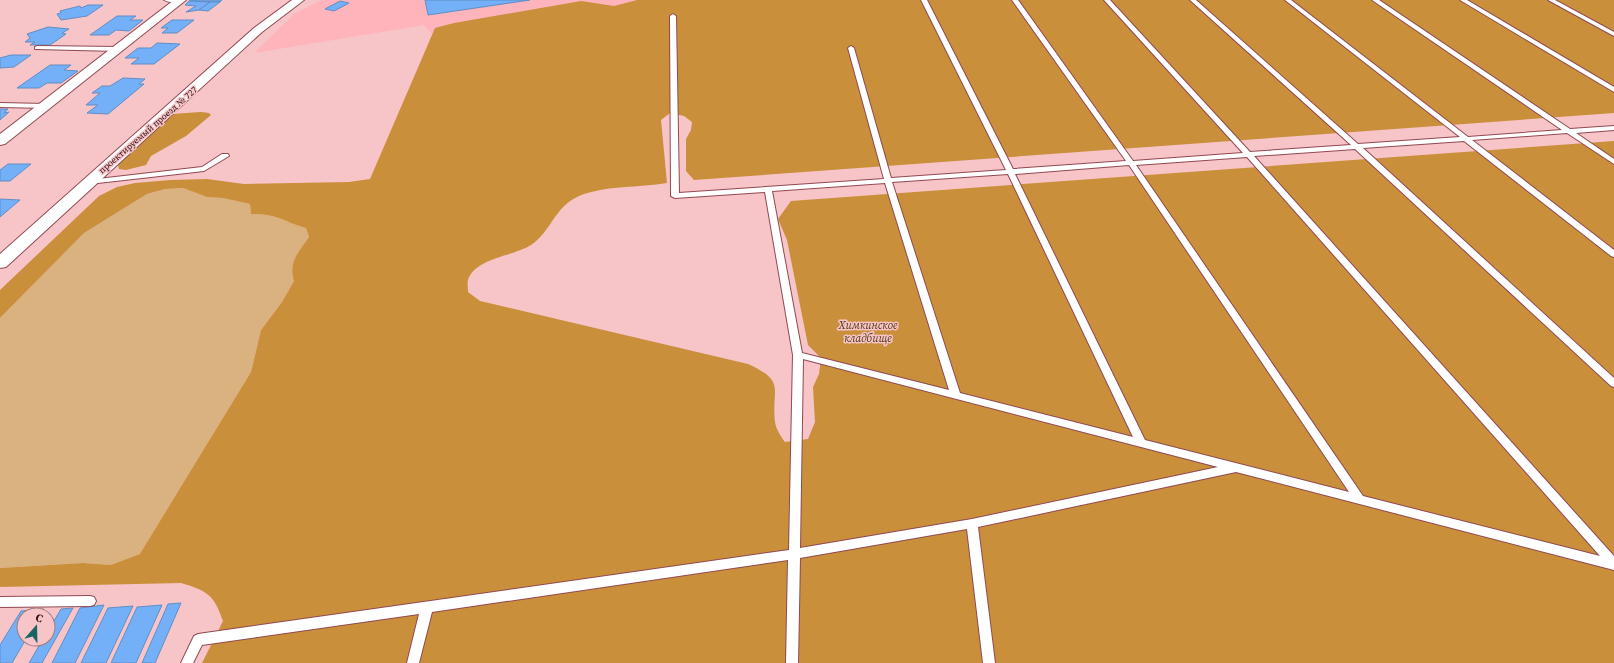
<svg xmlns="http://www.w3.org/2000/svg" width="1614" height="663" font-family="'Source Serif 4',serif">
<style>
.built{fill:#feb4ba}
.green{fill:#d9b27f}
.forest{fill:#c98f3a}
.building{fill:#74b0f8;stroke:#608ec5}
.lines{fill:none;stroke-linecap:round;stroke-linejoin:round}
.service-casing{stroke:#914952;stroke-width:2}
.minor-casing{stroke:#914952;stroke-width:2}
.service{fill:#fff;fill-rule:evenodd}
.minor{fill:#fff;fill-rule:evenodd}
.labels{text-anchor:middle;stroke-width:3;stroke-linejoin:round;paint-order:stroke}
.far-street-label{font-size:9px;fill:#280b0f;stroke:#f7c4c7}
.park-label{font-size:11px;font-style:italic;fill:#503714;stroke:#f7c4c7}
</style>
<rect width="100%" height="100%" fill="#f7c4c7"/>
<!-- built -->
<path class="built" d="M322 0H659L432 34 424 25 254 53 294 14Z"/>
<!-- green -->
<path class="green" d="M183 188 207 197 223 198 250 204 251 214C261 214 270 215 279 218 290 222 294 225 306 228L309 237C298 253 288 262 294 281L282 302 261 330 251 372 140 555 111 565 83 563 0 568V318L84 233 147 194 165 189Z"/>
<!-- forest -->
<g class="forest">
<path d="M637 0H1614V113L694 180 686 171V139L691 130 692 122 684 116 670 113 661 120 667 183C639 188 606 185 579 196 554 207 551 232 531 245 514 256 475 258 468 280 467 283 468 288 468 292L480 301 748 364C787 382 771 388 775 422 776 429 781 437 785 442L808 439 815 422 813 387 819 374 821 358 808 345 787 240 778 219 791 201 1614 141V663H202L223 621C214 595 208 591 181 583L0 587V568L83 563 111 565 140 554 251 372 261 330 282 302 294 281C288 262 298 253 309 237L306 228C294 225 290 222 279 218 270 215 261 214 251 214L250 204 223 198 207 197 183 188 165 189 147 194 84 233 0 318V290L99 196 117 187 135 183 171 180 207 179 244 184 349 182 370 179 435 28 454 23 581 1 614 6Z"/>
<path d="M201 112 209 113 211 115 186 136 151 156 146 165 126 170 119 169 118 165 171 114Z"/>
</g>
<!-- building -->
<g class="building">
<path d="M191 0H222L220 2 189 1Z"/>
<path d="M425 0H530L428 15Z"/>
<path d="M189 1 210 2 199 10 186 12 196 6 185 5Z"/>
<path d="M340 1 349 3 334 11 325 9Z"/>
<path d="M210 2H220L208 11 199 10Z"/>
<path d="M88 5H103L87 16 61 20 57 14 61 13 60 11 80 6 81 8Z"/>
<path d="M117 16H136L130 20H143L129 31 116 30 109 35H90Z"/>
<path d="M172 20H194L177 33H162L168 28H161Z"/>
<path d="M48 27 69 29 62 33 66 34 50 45H30L35 42H25L30 38 27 34Z"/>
<path d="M157 43 180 44 154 64H131L139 58H125L138 48H151Z"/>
<path d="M11 55H31L14 67 0 68V58Z"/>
<path d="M50 65H71L64 70 78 71 61 83H47L39 88H17Z"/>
<path d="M123 78 145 79 139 84H144L108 114 87 113 98 105H86L100 93H92L102 86H110Z"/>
<path d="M0 109H8L4 113 9 112 0 120Z"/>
<path d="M8 164H31L10 181H0V170Z"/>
<path d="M0 199 20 200 0 217Z"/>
<path d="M181 603 155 663H142L168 604Z"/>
<path d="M104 605 75 663H52L80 608Z"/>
<path d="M162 605 136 663H111L137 607Z"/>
<path d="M133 606 106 663H81L108 608Z"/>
<path d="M73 608 42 663H29L43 639H48V631L61 609Z"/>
<path d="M44 609 41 615H24V639H26L12 663H0V645L21 611Z"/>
</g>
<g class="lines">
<!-- service casing -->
<g class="service-casing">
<g id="service">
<path d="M164 0H184C179 3 169 3 164 0Z"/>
<path d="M921 0H927L1013 169 1126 161 1012 0H1018L1133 161 1243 153 1104 0H1110L1250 152 1351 145 1190 0H1196L1358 144 1460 137 1285 0H1291L1468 137 1562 130 1372 0H1379L1570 129 1614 126V130L1576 133 1614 159V164L1567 133 1472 140 1614 250V257L1611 256 1464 141 1363 148 1614 378V387L1611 386 1355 149 1254 156 1614 556V570L1236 472 978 527 995 663H983L967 529 800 558 798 663H786L788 560 432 612 419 663H407L419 614 202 645 193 663H181L194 636 198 634 789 550 793 355 765 192 675 198 671 196 670 16 673 14 676 16 679 193 884 179 848 48 851 46 854 48 891 178 1006 170ZM1247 157 1600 556 1363 496 1136 165ZM1129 165 1349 492 1145 440 1015 174ZM1008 174 1133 437 960 393 892 182ZM885 183 949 390 802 353 772 191ZM803 359 1218 467 972 519 800 548Z"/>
<path d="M1460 0H1467L1614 87V92Z"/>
<path d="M1548 0H1555L1614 32V36Z"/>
<path d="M37 46 118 47 121 49 118 51 35 49V47Z"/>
<path d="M0 103 46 104 49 106 46 108 0 107Z"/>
<path d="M222 154H228L229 156 204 171 89 184 85 182 89 180 202 167Z"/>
<path d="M90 596 94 597 96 601 94 605 90 606 0 607V597Z"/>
</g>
</g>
<!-- minor casing -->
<g class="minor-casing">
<g id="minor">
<path d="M174 0H186L5 144 0 145V134Z"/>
<path d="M292 0H304L262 32 6 267 0 268V254L254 28Z"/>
</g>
</g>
<!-- service -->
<use href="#service" class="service"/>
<!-- minor -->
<use href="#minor" class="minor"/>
</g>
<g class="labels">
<!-- far-street labels -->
<g class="far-street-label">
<text transform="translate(148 130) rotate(-41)" y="3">проектируемый проезд № 727</text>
</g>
<!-- park labels -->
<g class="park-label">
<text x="868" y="329">Химкинское<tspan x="868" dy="13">кладбище</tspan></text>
</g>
</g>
<!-- north arrow -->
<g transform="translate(36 627) rotate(20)"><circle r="19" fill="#f7c4c7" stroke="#a47a7d"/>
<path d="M0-3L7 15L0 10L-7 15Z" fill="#166564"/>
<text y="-6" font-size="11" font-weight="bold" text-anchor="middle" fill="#280b0f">С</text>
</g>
</svg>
